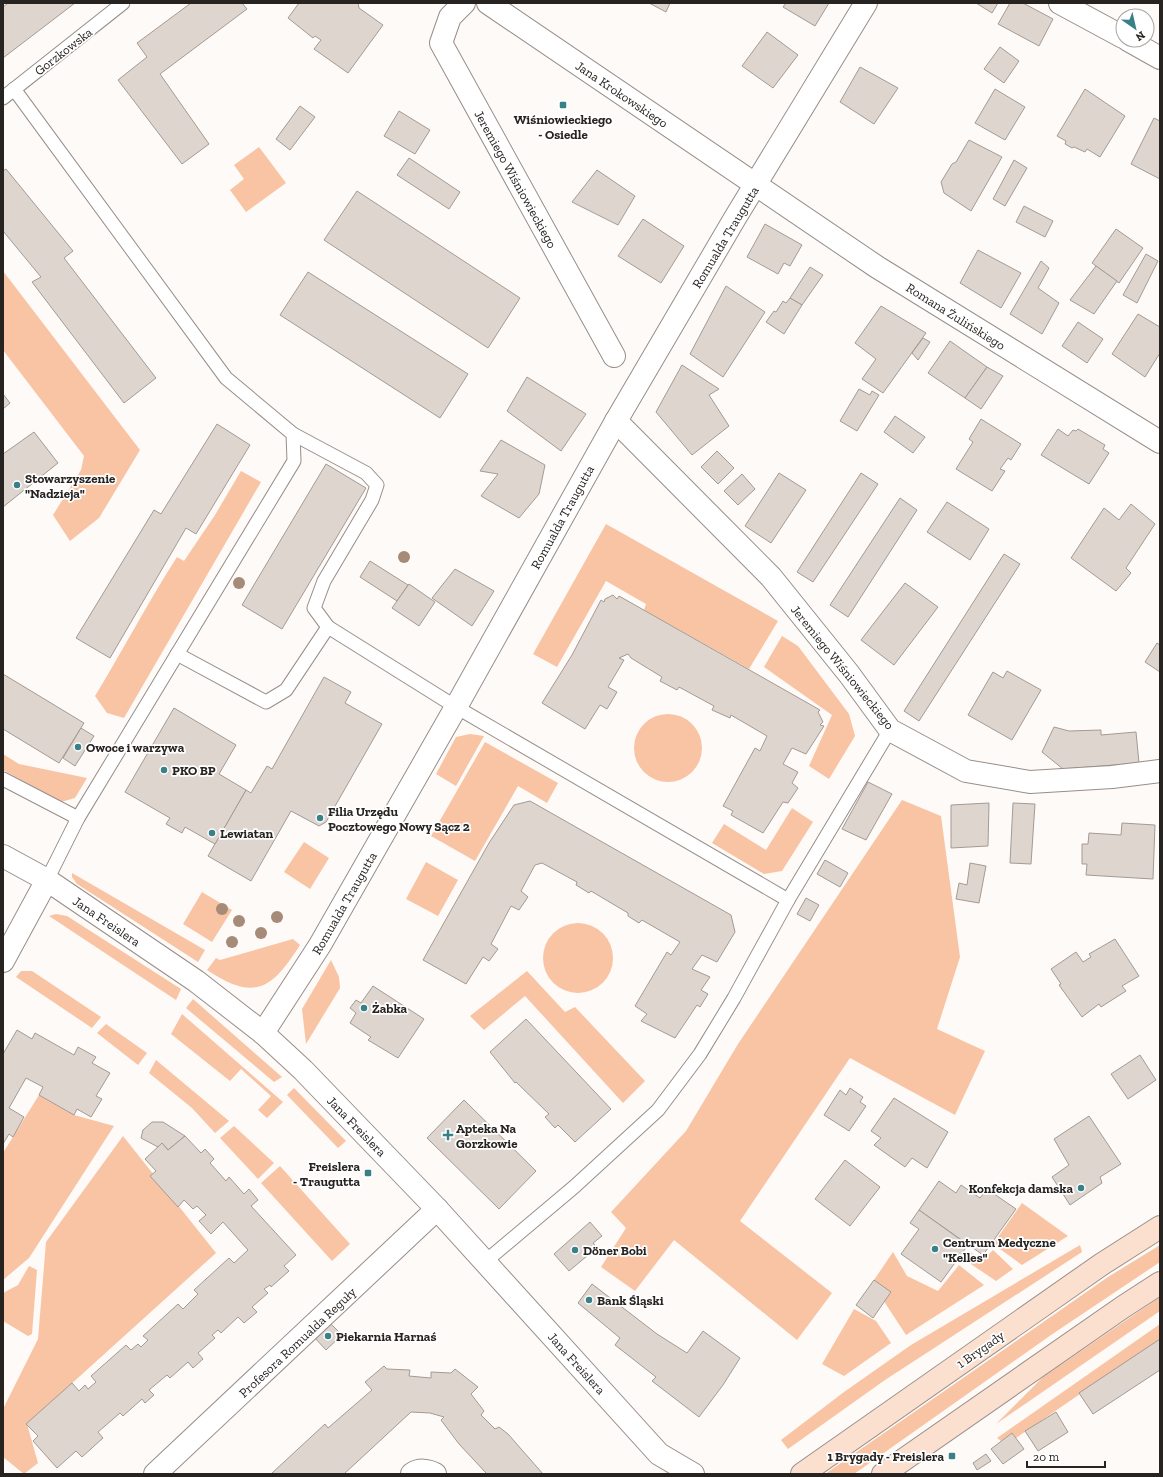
<svg xmlns="http://www.w3.org/2000/svg" width="1163" height="1477" font-family="'Zilla Slab',serif">
<style>
.green{fill:#f8c4a4}
.building{fill:#dfd5cf;stroke:#a49a94}
.lines{fill:none;stroke-linecap:round;stroke-linejoin:round}
.lane-casing{stroke:#988e89;stroke-width:15}
.street-casing{stroke:#988e89;stroke-width:24}
.secondary-casing{stroke:#988e89;stroke-width:24}
.lane{stroke:#fff;stroke-width:13}
.street{stroke:#fff;stroke-width:22}
.secondary{stroke:#fbe0cf;stroke-width:22}
.tree{fill:#a58b78}
.poi-dot{fill:#398187;stroke:#fff;stroke-width:1.5}
.labels{text-anchor:middle;stroke-width:3.5;stroke-linejoin:round;paint-order:stroke}
.street-label{font-size:13px;fill:#272321;stroke:#fff}
.poi-label{font-size:13px;font-weight:bold;fill:#272321;stroke:#fff;text-anchor:start}
</style>
<rect width="100%" height="100%" fill="#fefaf8"/>
<!-- green -->
<g class="green">
<path d="M259 147 286 183 246 212 230 190 244 179 234 165Z"/>
<path d="M3 271 140 450 99 518 70 541 53 515 81 470 84 456 3 350Z"/>
<path d="M241 471 261 482 124 718 107 713 95 696C123 650 148 602 177 557L184 561 215 515Z"/>
<path d="M606 524 778 621 749 669 644 610 646 604 606 581 557 667 533 654Z"/>
<path d="M782 636 798 646 849 714 855 736 829 779 809 766 832 715 764 667Z"/>
<circle cx="668" cy="748" r="34"/>
<path d="M470 734 484 736 456 786 436 774 456 737Z"/>
<path d="M485 742 558 783 547 803 518 786 475 861 431 836Z"/>
<path d="M3 754 19 764 87 778 75 798 61 802 3 770Z"/>
<path d="M902 800 941 816 960 957 937 1029 985 1051 955 1115 850 1058 740 1221 832 1293 797 1340 674 1240 635 1291 601 1267 626 1228 611 1212 686 1131 738 1044Z"/>
<path d="M792 808 813 822 782 871 764 874 712 843 724 824 766 850Z"/>
<path d="M304 842 329 858 310 889 284 872Z"/>
<path d="M426 862 458 880 438 916 406 899Z"/>
<path d="M72 873 205 950 198 962 77 884 72 877Z"/>
<path d="M202 892 232 910 212 942 183 924Z"/>
<path d="M56 914 67 916 181 989 176 1000 49 916Z"/>
<circle cx="578" cy="958" r="35"/>
<path d="M293 939 300 945C272 989 255 1002 207 970L216 958 220 960Z"/>
<path d="M331 960 339 977 340 988 306 1044 302 1009Z"/>
<path d="M21 971H32L101 1017 92 1028 16 977Z"/>
<path d="M527 971 565 1012 575 1007 645 1081 623 1103 525 996 484 1030 470 1016Z"/>
<path d="M193 999 282 1077 274 1082 186 1008Z"/>
<path d="M182 1014 283 1102 267 1118 258 1110 271 1096 241 1069 230 1081 171 1034Z"/>
<path d="M106 1024 147 1053 138 1065 97 1033Z"/>
<path d="M156 1060 229 1121 215 1133 192 1108 149 1073Z"/>
<path d="M294 1088 346 1141 338 1148 287 1095Z"/>
<path d="M39 1095 74 1115 114 1126 29 1258 3 1280V1153Z"/>
<path d="M234 1126 274 1163 258 1179 220 1138Z"/>
<path d="M123 1136 216 1253 27 1424 38 1463 24 1474 3 1457V1409L38 1339 46 1242Z"/>
<path d="M280 1166 350 1244 332 1261 261 1183Z"/>
<path d="M1022 1203 1068 1236 1022 1265 993 1244Z"/>
<path d="M1080 1245 1082 1252 885 1380 788 1449 781 1440 844 1392 911 1345Z"/>
<path d="M1160 1245V1262L1051 1335 854 1474H825L1108 1277Z"/>
<path d="M993 1250 1013 1269 996 1281 962 1258 968 1251 983 1260Z"/>
<path d="M893 1252 907 1276 938 1291 959 1265 984 1285 906 1335 872 1283Z"/>
<path d="M29 1266 37 1270 32 1334 28 1336 3 1321V1293L18 1285Z"/>
<path d="M1160 1297V1311L996 1424 1043 1377Z"/>
<path d="M854 1309 876 1321 891 1343 844 1376 822 1364Z"/>
<path d="M1160 1324V1339L1016 1438 1012 1433 1001 1441 997 1438Z"/>
</g>
<!-- building -->
<g class="building">
<path d="M8 3H75L3 58V7Z"/>
<path d="M191 3H242L247 9 160 74 209 144 182 164 118 80 147 57 137 43Z"/>
<path d="M299 3H358L359 8 383 25 348 73 314 49 321 40 315 36 313 38 288 18Z"/>
<path d="M649 3H670L666 12Z"/>
<path d="M786 3H829L815 26 783 7Z"/>
<path d="M976 3H998L992 13Z"/>
<path d="M1010 3H1023L1053 19 1039 46 998 24Z"/>
<path d="M767 32 798 55 773 88 742 66Z"/>
<path d="M1000 47 1019 61 1004 83 984 69Z"/>
<path d="M860 67 898 88 874 124 840 102Z"/>
<path d="M995 89 1025 107 1005 140 975 123Z"/>
<path d="M1085 89 1125 116 1100 157 1087 149 1085 152 1074 147 1072 148 1065 144 1066 141 1057 136Z"/>
<path d="M300 106 315 117 290 150 276 139Z"/>
<path d="M399 111 430 130 415 154 384 136Z"/>
<path d="M1154 118 1160 121V179L1131 164Z"/>
<path d="M969 140 1002 157 971 211 944 193 941 182 952 164 956 162Z"/>
<path d="M409 158 460 192 449 209 397 175Z"/>
<path d="M1014 160 1027 168 1005 206 993 199Z"/>
<path d="M6 169 73 251 64 258 156 378 124 403 32 282 41 277 3 231V171Z"/>
<path d="M597 170 635 196 618 225 572 202Z"/>
<path d="M357 191 520 298 488 348 324 240Z"/>
<path d="M1024 206 1053 221 1045 237 1016 222Z"/>
<path d="M643 219 684 246 661 283 618 256Z"/>
<path d="M765 224 802 245 790 266 784 263 778 274 747 257Z"/>
<path d="M1116 229 1143 248 1119 283 1092 263Z"/>
<path d="M978 250 1021 273 1001 308 960 283Z"/>
<path d="M1146 254 1158 261 1137 303 1123 295Z"/>
<path d="M1041 261 1049 268 1038 288 1059 303 1042 334 1010 314Z"/>
<path d="M1096 266 1117 281 1094 314 1070 300Z"/>
<path d="M810 267 823 275 802 305 790 298Z"/>
<path d="M308 272 468 374 440 418 280 315Z"/>
<path d="M726 286 765 312 723 377 690 354Z"/>
<path d="M790 298 802 305 784 334 766 322 774 311 776 312 783 301 786 303Z"/>
<path d="M881 306 926 333 883 393 862 379 876 359 855 343Z"/>
<path d="M1138 314 1160 327V353L1145 377 1112 354Z"/>
<path d="M1078 322 1103 339 1087 363 1062 346Z"/>
<path d="M923 338 930 342 918 360 912 353Z"/>
<path d="M950 341 987 367 965 398 928 373Z"/>
<path d="M682 365 719 389 709 395 729 426 692 455 656 412Z"/>
<path d="M987 367 1003 376 981 409 965 398Z"/>
<path d="M527 377 586 414 561 451 507 411Z"/>
<path d="M859 389 870 395 872 391 879 395 857 431 840 421Z"/>
<path d="M3 394 10 403 3 409Z"/>
<path d="M895 416 925 437 913 453 884 432Z"/>
<path d="M981 419 1021 444 1011 460 1008 458 1000 469 1005 471 992 491 956 469 973 442 969 439Z"/>
<path d="M217 424 250 445 196 534 186 528 110 658 76 638 154 510 161 514Z"/>
<path d="M1058 429 1068 436 1073 430 1076 431 1078 429 1105 445 1103 449 1109 453 1089 484 1041 455Z"/>
<path d="M34 432 58 463 3 507V454Z"/>
<path d="M501 440 545 465 539 494 519 518 481 496 498 474 480 471Z"/>
<path d="M717 451 734 468 718 484 701 467Z"/>
<path d="M326 464 366 488 282 629 242 605Z"/>
<path d="M779 473 806 490 771 543 745 526Z"/>
<path d="M861 473 878 484 813 582 797 572Z"/>
<path d="M742 474 755 489 738 505 724 491Z"/>
<path d="M900 498 917 510 848 617 830 605Z"/>
<path d="M947 502 989 529 970 560 927 532Z"/>
<path d="M1131 504 1155 524 1126 568 1131 573 1116 591 1071 558 1104 508 1119 520Z"/>
<path d="M1004 554 1020 564 919 721 904 711Z"/>
<path d="M370 561 408 585 397 601 360 577Z"/>
<path d="M455 569 494 591 472 626 432 598Z"/>
<path d="M905 583 938 607 894 665 861 640Z"/>
<path d="M409 584 435 602 419 626 392 608Z"/>
<path d="M613 595 617 599 619 596 820 710 818 712 823 722 820 725 824 726 806 754 792 748 783 764 798 772 792 783 798 788 788 803 783 802 763 833 731 815 733 811 723 806 755 748 760 751 767 736 731 715 730 718 712 710 714 706 679 687 677 690 660 681 662 677 631 658 628 654 619 658 624 660 608 687 617 692 607 709 600 705 585 729 542 703 572 655 601 600 604 602 605 599Z"/>
<path d="M1157 643 1160 645V672L1145 662Z"/>
<path d="M1007 671 1041 690 1012 740 968 715 993 672 1003 678Z"/>
<path d="M3 674 84 723 59 763 3 729Z"/>
<path d="M324 677 351 692 345 703 382 724 326 822 319 826 291 811 251 881 208 856 246 790 251 793 267 766 272 769Z"/>
<path d="M174 708 236 745 219 774 246 790 215 844 185 827 182 833 166 824 170 818 125 792Z"/>
<path d="M1054 727 1069 731 1101 730V735L1136 732 1139 763 1063 769 1042 752Z"/>
<path d="M81 728 94 736 75 766 63 758Z"/>
<path d="M868 782 892 794 866 840 842 829Z"/>
<path d="M530 801 731 915 735 932 717 962 702 955 692 969 710 977 701 990 708 994 700 1007 697 1005 675 1038 641 1021 647 1014 635 1006 667 952 671 955 680 942 642 920 639 923 628 916V913L591 891 589 893 576 885 577 882 542 863 535 865 521 891 528 897 519 910 511 906 491 944 498 949 489 961 483 957 466 984 423 960 489 843 514 805Z"/>
<path d="M989 803 988 846 951 848V805Z"/>
<path d="M1013 803 1035 804 1031 864 1010 863Z"/>
<path d="M1122 823 1155 825 1153 879 1086 875 1087 864H1082V844H1088L1089 833 1121 835Z"/>
<path d="M825 860 848 873 840 887 817 874Z"/>
<path d="M970 863 986 866 979 903 956 899 959 883 967 885Z"/>
<path d="M806 898 819 905 810 921 797 914Z"/>
<path d="M1115 939 1139 976 1122 986 1126 991 1101 1007 1099 1004 1082 1017 1059 985 1061 984 1051 969 1076 952 1083 962 1091 957 1089 954Z"/>
<path d="M373 986 424 1019 398 1058 368 1040 371 1037 350 1023 356 1013 350 1008 356 1000 361 1003Z"/>
<path d="M526 1019 611 1109 575 1142 558 1125 555 1128 545 1117 549 1114 516 1082 515 1083 490 1052Z"/>
<path d="M17 1030 32 1039 35 1033 74 1055 78 1047 96 1057 92 1063 110 1073 96 1096 102 1099 91 1117 77 1109 74 1115 39 1095 43 1087 26 1078 9 1108 24 1117 13 1137 9 1134 3 1144V1054Z"/>
<path d="M1140 1055 1156 1080 1128 1099 1111 1074Z"/>
<path d="M850 1088 863 1097 860 1102 866 1106 849 1131 824 1115 840 1090 846 1095Z"/>
<path d="M894 1098 948 1132 927 1168 912 1158 905 1167 874 1145 881 1138 871 1131Z"/>
<path d="M464 1100 536 1171 499 1209 427 1138Z"/>
<path d="M1089 1116 1121 1164 1100 1177 1102 1183 1070 1205 1052 1177 1069 1165 1054 1139Z"/>
<path d="M152 1122H163L185 1136 168 1150 162 1143 158 1147 141 1138 143 1130Z"/>
<path d="M185 1136 201 1153 205 1149 214 1159 210 1163 226 1181 229 1177 244 1194 249 1189 258 1200 251 1206 296 1255 284 1266 289 1271 271 1287 270 1285 264 1289 268 1293 252 1307 257 1312 244 1323 238 1317 221 1333 218 1330 212 1335 215 1338 198 1353 203 1359 193 1368 188 1362 170 1378 167 1375 149 1390 154 1395 145 1403 142 1399 123 1416 120 1413 98 1432 103 1438 82 1457 76 1451 57 1468 33 1441 38 1436 26 1424 72 1383 79 1391 85 1385 88 1389 96 1382 91 1376 126 1345 131 1350 138 1344 141 1347 148 1340 143 1336 178 1304 183 1309 198 1294 194 1290 229 1258 234 1263 248 1250 223 1222 211 1234 199 1221 206 1215 197 1206 193 1209 184 1200 178 1207 150 1176 156 1171 145 1159 162 1143 168 1150Z"/>
<path d="M845 1160 880 1187 850 1226 815 1199Z"/>
<path d="M939 1181 956 1193 961 1185 980 1198 987 1189 1016 1209 983 1255 919 1210Z"/>
<path d="M919 1210 968 1245 941 1282 901 1254 919 1229 910 1223Z"/>
<path d="M590 1222 602 1236 593 1243 595 1245 585 1254 587 1256 569 1271 554 1254Z"/>
<path d="M874 1280 891 1292 873 1318 856 1305Z"/>
<path d="M592 1284 657 1334 687 1353 703 1331 740 1358 723 1385 699 1417 652 1381 656 1377 615 1345 620 1338 578 1303Z"/>
<path d="M330 1323 342 1335 326 1350 314 1337Z"/>
<path d="M1160 1339V1370L1093 1414 1079 1393Z"/>
<path d="M384 1366 387 1369 410 1370 409 1376 431 1378V1372L451 1373 455 1369 478 1387 471 1394 484 1411 481 1415 495 1429 499 1427 508 1434 543 1474H487L459 1444 441 1420 444 1417 430 1413 411 1412 344 1474H271L325 1424 328 1428 372 1390 365 1382Z"/>
<path d="M1056 1412 1068 1432 1038 1451 1025 1431Z"/>
<path d="M1012 1433 1024 1449 1003 1464 991 1449Z"/>
<path d="M986 1454 991 1461 977 1470 973 1463Z"/>
</g>
<g class="lines">
<!-- lane casing -->
<g class="lane-casing">
<g id="lane">
<path d="M14 89 226 378 293 434 294 461 78 818 47 880"/>
<path d="M3 98 123 3"/>
<path d="M293 434 366 473 377 485 372 500 324 581 314 608 328 627"/>
<path d="M177 654 266 702 286 690 328 627 456 707 788 900"/>
<path d="M3 779 78 818"/>
<path d="M486 1261 574 1187 658 1110 700 1054 734 998 788 900 890 730"/>
</g>
</g>
<!-- street casing -->
<g class="street-casing">
<g id="street">
<path d="M464 3 450 17 441 43 614 356"/>
<path d="M488 3 877 267 1160 442"/>
<path d="M1060 3 1123 37"/>
<path d="M1128 40 1160 58"/>
<path d="M616 421 771 577 849 674 890 730 966 771 1030 782 1112 777 1160 771"/>
<path d="M3 856 47 880 196 981 263 1033 303 1070 437 1209 659 1454 693 1474"/>
<path d="M3 961 47 880"/>
<path d="M263 1033 320 945 456 707 616 421 735 218 866 3"/>
<path d="M155 1474 437 1209"/>
<path d="M412 1474C419 1469 428 1470 435 1474"/>
</g>
</g>
<!-- secondary casing -->
<g class="secondary-casing">
<g id="secondary">
<path d="M802 1474 1102 1264 1160 1227"/>
<path d="M883 1474 1123 1307 1160 1283"/>
</g>
</g>
<!-- lane -->
<use href="#lane" class="lane"/>
<!-- street -->
<use href="#street" class="street"/>
<!-- secondary -->
<use href="#secondary" class="secondary"/>
</g>
<!-- trees -->
<g class="tree">
<circle cx="404" cy="557" r="6"/>
<circle cx="239" cy="583" r="6"/>
<circle cx="222" cy="909" r="6"/>
<circle cx="277" cy="917" r="6"/>
<circle cx="239" cy="921" r="6"/>
<circle cx="261" cy="933" r="6"/>
<circle cx="232" cy="942" r="6"/>
</g>
<!-- markers -->
<g class="poi-dot">
<rect x="559" y="101" width="8" height="8" rx="2"/>
<circle cx="17" cy="485" r="4"/>
<circle cx="78" cy="747" r="4"/>
<circle cx="164" cy="770" r="4"/>
<circle cx="320" cy="818" r="4"/>
<circle cx="212" cy="833" r="4"/>
<circle cx="364" cy="1008" r="4"/>
<path d="M446 1129h4v4h4v4h-4v4h-4v-4h-4v-4h4z"/>
<rect x="364" y="1169" width="8" height="8" rx="2"/>
<circle cx="1081" cy="1188" r="4"/>
<circle cx="935" cy="1249" r="4"/>
<circle cx="575" cy="1250" r="4"/>
<circle cx="589" cy="1300" r="4"/>
<circle cx="328" cy="1336" r="4"/>
<rect x="948" y="1452" width="8" height="8" rx="2"/>
</g>
<g class="labels">
<!-- street labels -->
<g class="street-label">
<text transform="translate(63 51) rotate(-38)" y="5">Gorzkowska</text>
<text transform="translate(622 94) rotate(34)" y="5">Jana Krokowskiego</text>
<text transform="translate(516 179) rotate(61)" y="5">Jeremiego Wiśniowieckiego</text>
<text transform="translate(725 237) rotate(-59)" y="5">Romualda Traugutta</text>
<text transform="translate(956 316) rotate(32)" y="5">Romana Żulińskiego</text>
<text transform="translate(562 517) rotate(-61)" y="5">Romualda Traugutta</text>
<text transform="translate(843 667) rotate(51)" y="5">Jeremiego Wiśniowieckiego</text>
<text transform="translate(344 903) rotate(-60)" y="5">Romualda Traugutta</text>
<text transform="translate(107 921) rotate(34)" y="5">Jana Freislera</text>
<text transform="translate(357 1126) rotate(46)" y="5">Jana Freislera</text>
<text transform="translate(297 1342) rotate(-43)" y="5">Profesora Romualda Reguły</text>
<text transform="translate(980 1349) rotate(-35)" y="5">1 Brygady</text>
<text transform="translate(577 1363) rotate(48)" y="5">Jana Freislera</text>
</g>
<!-- poi labels -->
<g class="poi-label">
<text x="563" y="124" text-anchor="middle">Wiśniowieckiego<tspan x="563" dy="15">- Osiedle</tspan></text>
<text x="25" y="483">Stowarzyszenie<tspan x="25" dy="15">"Nadzieja"</tspan></text>
<text x="86" y="752">Owoce i warzywa</text>
<text x="172" y="775">PKO BP</text>
<text x="328" y="816">Filia Urzędu<tspan x="328" dy="15">Pocztowego Nowy Sącz 2</tspan></text>
<text x="220" y="838">Lewiatan</text>
<text x="372" y="1013">Żabka</text>
<text x="456" y="1133">Apteka Na<tspan x="456" dy="15">Gorzkowie</tspan></text>
<text x="360" y="1171" text-anchor="end">Freislera<tspan x="360" dy="15">- Traugutta</tspan></text>
<text x="1073" y="1193" text-anchor="end">Konfekcja damska</text>
<text x="943" y="1247">Centrum Medyczne<tspan x="943" dy="15">"Kelles"</tspan></text>
<text x="583" y="1255">Döner Bobi</text>
<text x="597" y="1305">Bank Śląski</text>
<text x="336" y="1341">Piekarnia Harnaś</text>
<text x="944" y="1461" text-anchor="end">1 Brygady - Freislera</text>
</g>
</g>
<!-- border -->
<rect width="1163" height="1477" fill="none" stroke="#272321" stroke-width="8"/>
<!-- north arrow -->
<g transform="translate(1135 28) rotate(146)"><circle r="19" fill="#ffffff" stroke="#a9a7a6"/>
<path d="M0-3L7 15L0 10L-7 15Z" fill="#398187"/>
<text y="-6" font-size="11" font-weight="bold" text-anchor="middle" fill="#272321">N</text>
</g>
<!-- scale -->
<path d="M1027 1461v6h78v-6" fill="none" stroke="#272321" stroke-width="2"/>
<text x="1033" y="1461" font-size="12" fill="#272321" stroke="#ffffff" stroke-width="3" paint-order="stroke">20 m</text>
</svg>
